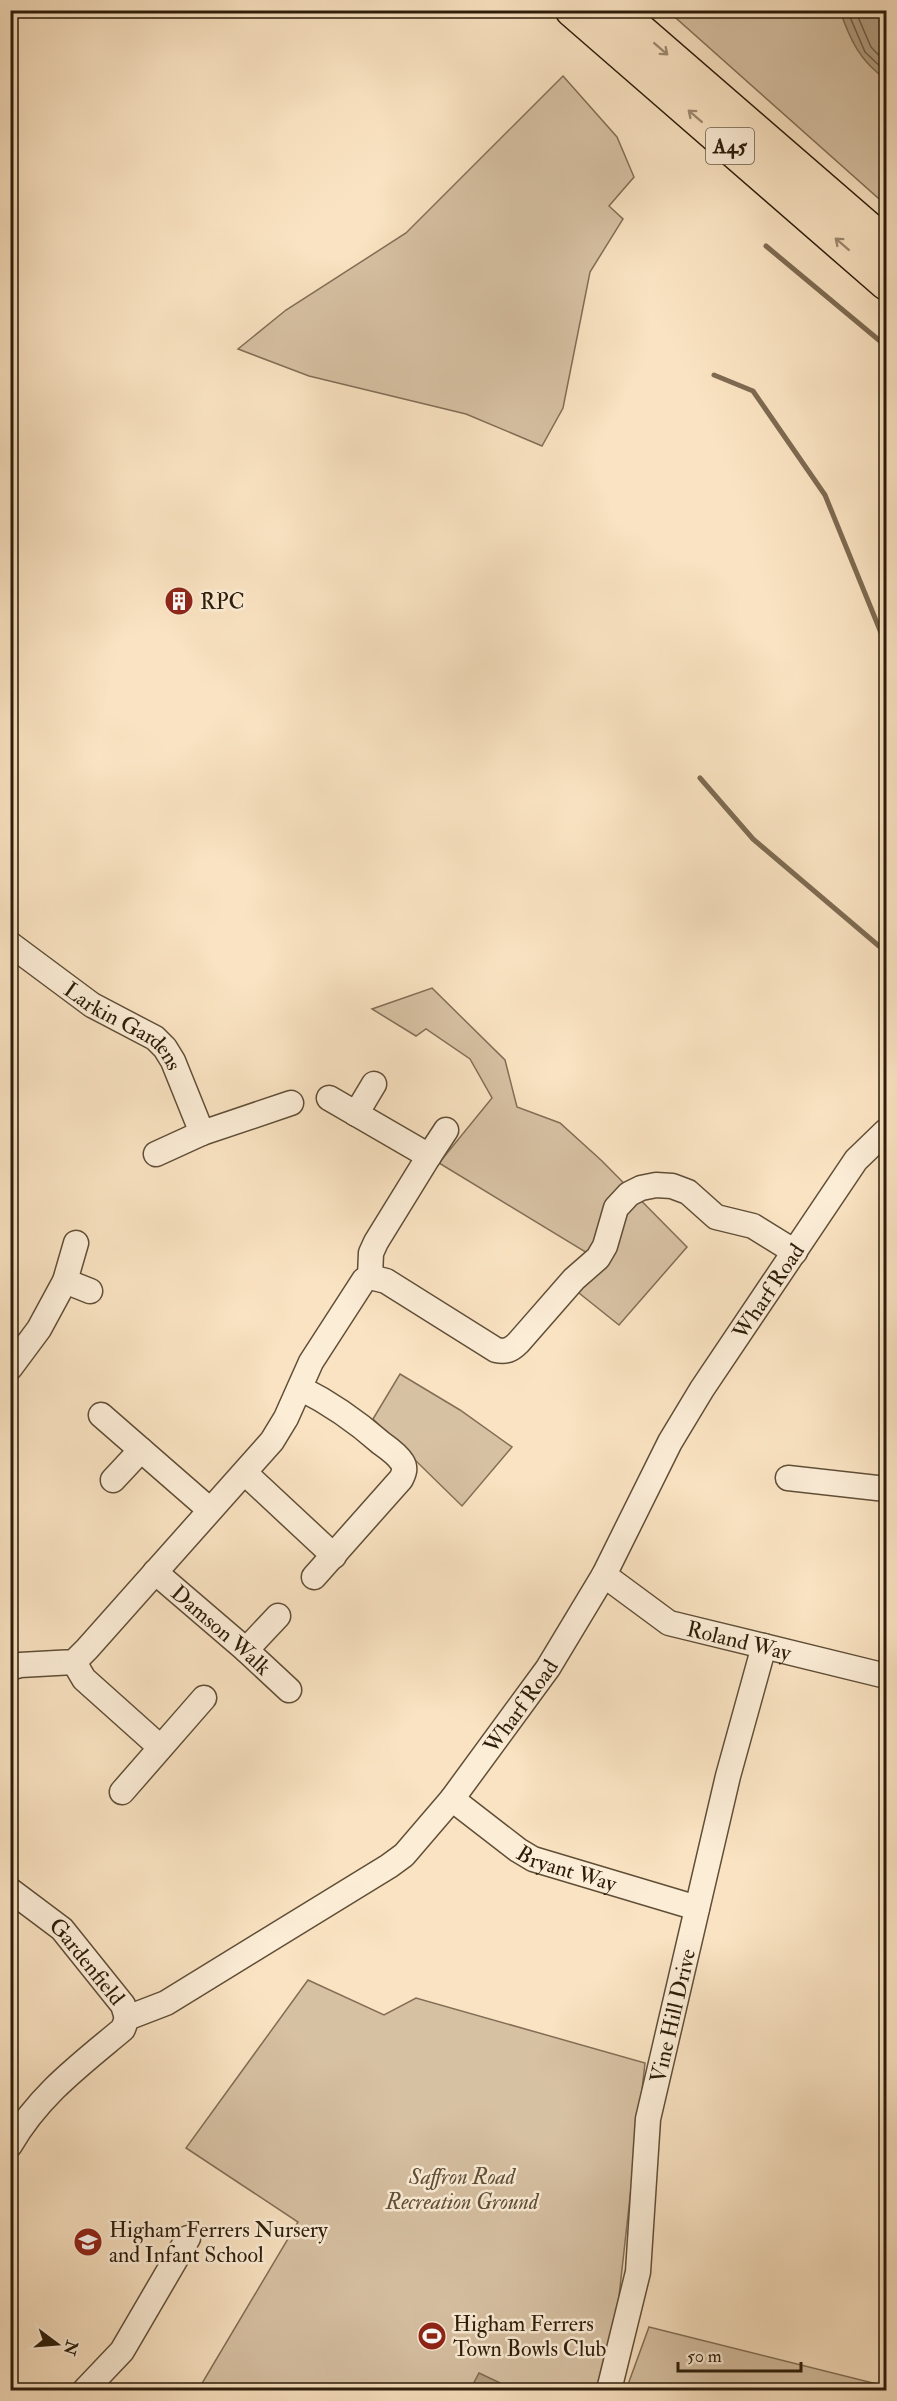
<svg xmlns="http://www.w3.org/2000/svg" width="897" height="2401" font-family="'IM FELL Double Pica',serif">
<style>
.green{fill:#d7c1a3;stroke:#826e56;stroke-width:1.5}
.water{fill:#b49f83;stroke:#7e6b52;stroke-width:1.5}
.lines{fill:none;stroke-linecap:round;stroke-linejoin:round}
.shore{stroke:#705e46;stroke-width:1.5}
.stream{stroke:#7e6b52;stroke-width:5}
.minor-casing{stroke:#604e37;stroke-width:27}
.highway-casing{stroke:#2c1c09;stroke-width:36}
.minor{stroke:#fcedd7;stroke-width:24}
.highway{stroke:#fae3c2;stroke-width:33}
.oneway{stroke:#9d896f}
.labels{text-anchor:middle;stroke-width:5;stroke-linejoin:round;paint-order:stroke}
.shield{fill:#fcedd7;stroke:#6a5b47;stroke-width:1.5}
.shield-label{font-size:21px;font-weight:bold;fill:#2c1c09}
.poi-label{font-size:22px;fill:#2c1c09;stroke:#fcedd7;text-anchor:start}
.street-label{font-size:22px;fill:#2c1c09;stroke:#fcedd7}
.park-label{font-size:22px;font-style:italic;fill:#5f4e37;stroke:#fcedd7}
</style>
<rect width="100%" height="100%" fill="#fae3c2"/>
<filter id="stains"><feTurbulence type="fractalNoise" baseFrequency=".00333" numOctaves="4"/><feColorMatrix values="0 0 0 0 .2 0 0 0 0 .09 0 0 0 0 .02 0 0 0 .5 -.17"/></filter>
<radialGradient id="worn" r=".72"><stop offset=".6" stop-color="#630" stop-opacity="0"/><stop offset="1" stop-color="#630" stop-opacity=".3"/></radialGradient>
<!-- green -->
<g class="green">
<path d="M668 11H886V205Z"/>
<path d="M563 76 617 137 634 177 609 206 623 219 590 272 563 408 542 446 466 414 309 376 238 349 286 310 406 233Z"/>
<path d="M432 988 505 1060 517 1107 560 1123 602 1161 687 1247 619 1325 579 1293 589 1254 439 1163 492 1098 470 1059 426 1029 416 1036 372 1009Z"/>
<path d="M400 1374 460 1410 512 1447 462 1506 373 1419Z"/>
<path d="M308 1980 384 2015 416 1998 645 2063 612 2359 599 2390H198L298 2222 186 2148Z"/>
<path d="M649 2327 877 2384 875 2390H626Z"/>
</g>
<!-- water -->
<g class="water">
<path d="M840 11H882L886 20V79C860 62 850 39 840 11Z"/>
<path d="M479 2373 515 2390H470Z"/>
</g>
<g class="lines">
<!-- shore -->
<g class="shore">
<path d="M847 10 865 52 886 72"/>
<path d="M855 10 871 47 886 63"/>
</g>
<!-- stream -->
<g class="stream">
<path d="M766 246 886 346"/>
<path d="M714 375 753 391 825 495 886 645"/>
<path d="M700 778 753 839 886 952"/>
</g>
<!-- minor casing -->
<g class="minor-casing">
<g id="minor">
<path id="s1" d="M10 944 92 1005 155 1038 165 1048 173 1061 202 1133"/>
<path d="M329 1098 429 1156 376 1242 371 1253 370 1277"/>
<path d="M356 1114 374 1084"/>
<path d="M156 1154 202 1133 291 1103"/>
<path d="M429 1156 446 1130"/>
<path d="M65 1281 90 1291"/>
<path d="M10 1368 39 1329 65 1281 76 1243"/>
<path d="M300 1388C330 1403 356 1421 381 1443 388 1448 397 1454 402 1462 406 1468 404 1473 401 1479L314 1577"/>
<path d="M101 1415 210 1510"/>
<path d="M245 1473 334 1556"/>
<path d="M788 1478 886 1489"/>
<path d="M113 1480 141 1450"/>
<path id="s2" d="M155 1572 246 1650 289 1690"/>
<path id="s3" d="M604 1575 669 1623 886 1676"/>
<path d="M246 1650 278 1616"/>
<path d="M74 1662 84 1679 160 1747"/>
<path d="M10 1668 20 1665 74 1662 87 1649 272 1441 286 1418 311 1362 364 1280 370 1277 386 1281 496 1350C506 1352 511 1350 518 1343L574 1279 598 1258 605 1246 616 1208 629 1194 641 1188 656 1185 672 1186 688 1192 716 1217 753 1226 795 1252"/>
<path d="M122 1792 204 1698"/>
<path id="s4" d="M452 1799 518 1850 533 1859 697 1908"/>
<path id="s5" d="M10 1890 62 1929 123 2005 127 2018"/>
<path id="s6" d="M10 2145C39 2095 80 2065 123 2029L127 2018 166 2003 389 1866 404 1855 452 1799 548 1668 604 1575 670 1442 702 1389 856 1160 886 1131"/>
<path d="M85 2390 122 2351 188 2238"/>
<path id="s7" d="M609 2390 638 2272 648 2119 728 1776 764 1646"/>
</g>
</g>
<!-- highway casing -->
<g class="highway-casing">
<g id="highway">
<path d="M572 10 886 283"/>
<path d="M616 10 886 244"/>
</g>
</g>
<!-- minor -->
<use href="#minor" class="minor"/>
<!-- highway -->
<use href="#highway" class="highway"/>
</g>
<!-- one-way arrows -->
<defs><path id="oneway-shaft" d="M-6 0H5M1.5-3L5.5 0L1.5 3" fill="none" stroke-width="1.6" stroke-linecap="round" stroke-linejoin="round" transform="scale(1.5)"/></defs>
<g class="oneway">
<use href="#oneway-shaft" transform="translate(661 49) rotate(41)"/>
<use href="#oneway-shaft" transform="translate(695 116) rotate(-139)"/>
<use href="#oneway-shaft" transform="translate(842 244) rotate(-139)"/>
</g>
<!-- icons -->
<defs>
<g id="building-disc" transform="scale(1.5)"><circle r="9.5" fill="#8f2418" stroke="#fcedd7"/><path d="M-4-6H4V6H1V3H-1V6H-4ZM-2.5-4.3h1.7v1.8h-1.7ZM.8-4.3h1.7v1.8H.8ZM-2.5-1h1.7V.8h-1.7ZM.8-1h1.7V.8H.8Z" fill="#fff"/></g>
<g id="school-disc" transform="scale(1.5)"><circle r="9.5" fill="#8f2418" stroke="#fcedd7"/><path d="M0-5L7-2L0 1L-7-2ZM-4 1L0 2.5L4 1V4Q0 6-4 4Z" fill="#fff"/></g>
<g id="stadium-disc" transform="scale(1.5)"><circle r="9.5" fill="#8f2418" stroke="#fcedd7"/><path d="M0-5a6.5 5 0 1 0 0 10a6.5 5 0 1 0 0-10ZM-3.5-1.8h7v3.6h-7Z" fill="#fff"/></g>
</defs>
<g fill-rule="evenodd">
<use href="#building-disc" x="179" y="601"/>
<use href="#school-disc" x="88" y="2242"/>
<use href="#stadium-disc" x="432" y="2336"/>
</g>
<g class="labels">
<!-- shield labels -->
<rect class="shield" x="706" y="128" width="48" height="36" rx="4.5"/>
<g class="shield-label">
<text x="730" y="153">A45</text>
</g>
<!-- poi labels -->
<g class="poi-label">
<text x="200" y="609">RPC</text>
<text x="109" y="2237">Higham Ferrers Nursery<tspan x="109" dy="25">and Infant School</tspan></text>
<text x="453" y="2331">Higham Ferrers<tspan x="453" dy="25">Town Bowls Club</tspan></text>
</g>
<!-- street labels -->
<g class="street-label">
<text dy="8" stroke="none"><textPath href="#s1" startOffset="141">Larkin Gardens</textPath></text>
<text dy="8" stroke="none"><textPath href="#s6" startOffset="1170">Wharf Road</textPath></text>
<text dy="8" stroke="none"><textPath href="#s2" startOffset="88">Damson Walk</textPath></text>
<text dy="8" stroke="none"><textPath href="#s3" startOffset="153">Roland Way</textPath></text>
<text dy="8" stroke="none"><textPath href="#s6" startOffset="686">Wharf Road</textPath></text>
<text dy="8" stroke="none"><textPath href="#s4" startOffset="136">Bryant Way</textPath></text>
<text dy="8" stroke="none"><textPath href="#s5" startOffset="106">Gardenfield</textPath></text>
<text dy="8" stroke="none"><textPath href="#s7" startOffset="381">Vine Hill Drive</textPath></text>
</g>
<!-- park labels -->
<g class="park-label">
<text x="462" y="2184">Saffron Road<tspan x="462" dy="25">Recreation Ground</tspan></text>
</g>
</g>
<!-- margin -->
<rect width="897" height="2401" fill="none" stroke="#fae3c2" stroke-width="36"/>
<rect x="12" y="12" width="873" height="2377" fill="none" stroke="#2c1c09" stroke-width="3"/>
<rect x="18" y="18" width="861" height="2365" fill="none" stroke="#2c1c09" stroke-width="1.5"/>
<!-- north arrow -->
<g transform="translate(57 2344) rotate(106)" stroke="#fcedd7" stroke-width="4.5" paint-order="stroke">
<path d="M0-4.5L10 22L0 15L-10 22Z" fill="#2c1c09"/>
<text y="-9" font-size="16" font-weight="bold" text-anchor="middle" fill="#2c1c09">N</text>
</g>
<!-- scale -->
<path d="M678 2362v9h123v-9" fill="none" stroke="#2c1c09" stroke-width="3"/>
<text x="687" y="2362" font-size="18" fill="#2c1c09" stroke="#fcedd7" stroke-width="4.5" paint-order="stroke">50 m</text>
<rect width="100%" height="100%" filter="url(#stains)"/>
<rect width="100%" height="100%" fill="url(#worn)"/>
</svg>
